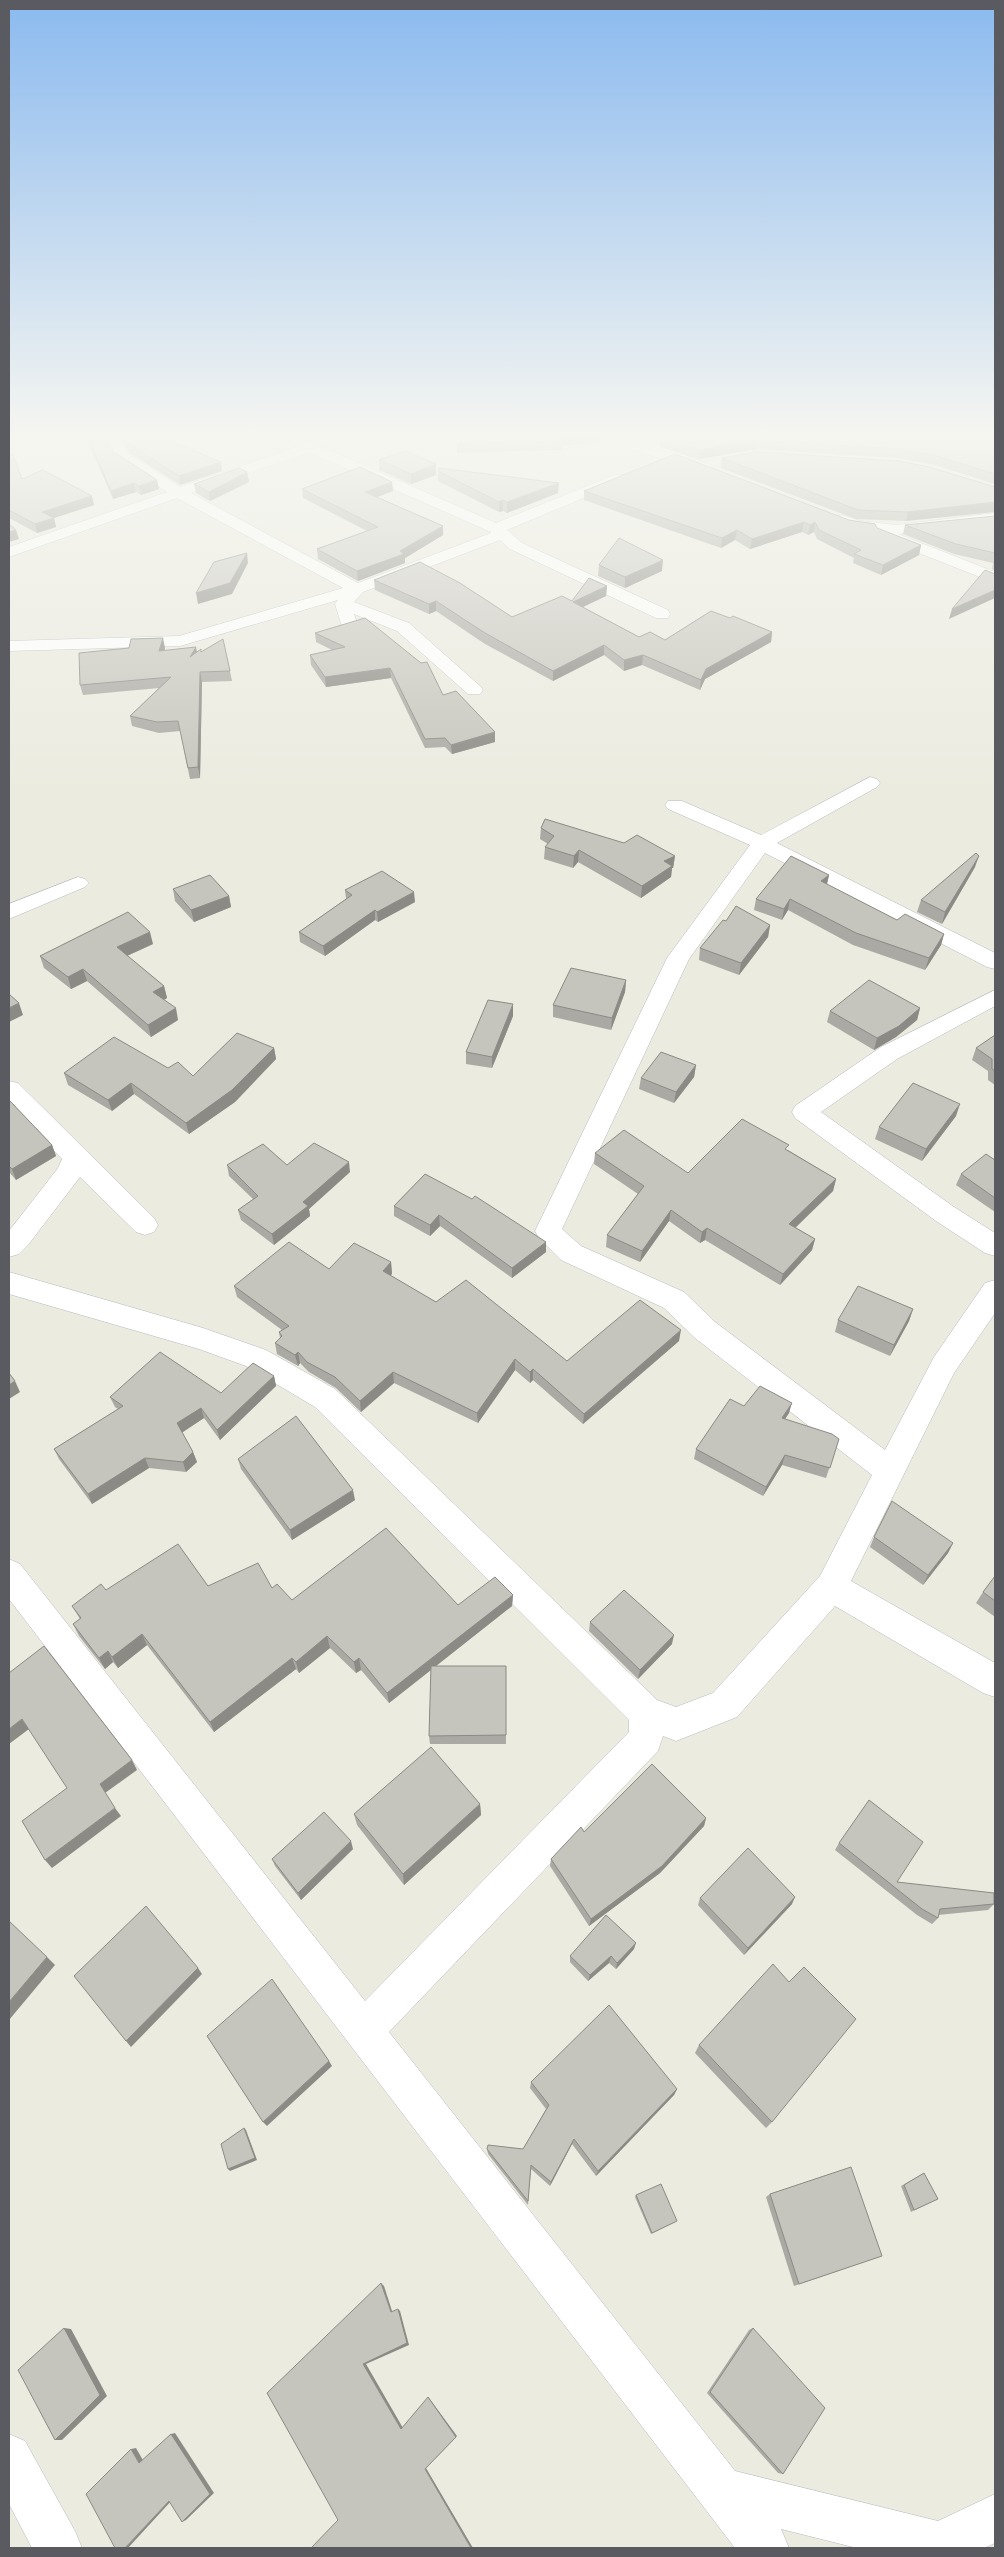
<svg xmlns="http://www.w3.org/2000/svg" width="1004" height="2557" font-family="Poppins,sans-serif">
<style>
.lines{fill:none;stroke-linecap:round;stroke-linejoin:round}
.minor-casing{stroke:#b8b9be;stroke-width:1}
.minor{fill:#fff;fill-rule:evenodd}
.wall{fill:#aaa9a3}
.shaded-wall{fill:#8b8a84}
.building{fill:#c6c5bd;stroke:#8b8a84}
</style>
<rect width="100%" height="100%" fill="#ebebe0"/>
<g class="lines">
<!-- minor casing -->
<g class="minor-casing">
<g id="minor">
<path d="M104 435H118L128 453 180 487 297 447 277 438 275 435H293L310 442 331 435H351L349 438 322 447 496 523 614 475H624L626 478 624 481 507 530 522 543 668 610 670 614 668 618H656L510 549 500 540 363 592 354 602 409 623 480 686 483 690 480 694H468L397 631 354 614 358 626 355 630H343L335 604 338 600 180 646 9 651V641L179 636 343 588 177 498 9 557V547L167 492 117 459ZM309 452 491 532V533L358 583 191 493Z"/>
<path d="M595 435C631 432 677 452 710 465L712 468 710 471C703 473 613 443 597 438Z"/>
<path d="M995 513V523L898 534 995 572V583L881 538 880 533C868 532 841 531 833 520L841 515 861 521 897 525Z"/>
<path d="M870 777 877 779 880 783 877 787 777 843 995 953V969L987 967 765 853 689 959 562 1229 581 1246 684 1292 715 1322 885 1450 934 1357 985 1283 995 1280V1313L954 1373 851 1581 995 1663V1697L983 1693 835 1606 737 1717 676 1741 663 1736 658 1751 389 2032 735 2471 938 2521 995 2494V2543L984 2548H857L781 2529 789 2548H735L9 1599V1559L20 1564 365 2001 629 1732V1720L315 1407 246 1366 199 1349 9 1294V1272L203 1328 266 1350 335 1389 657 1700 676 1707 713 1693 820 1576 872 1475 695 1338 664 1308 561 1260 539 1238 535 1231 667 958 750 845 668 809 665 805 668 801H682L761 835Z"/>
<path d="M78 877 85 879 89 883 85 887 9 919V904Z"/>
<path d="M995 990V1006L897 1059 821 1112 954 1207 995 1233V1256L985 1253 936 1221 795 1118 792 1112 795 1106 881 1047Z"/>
<path d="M9 1081 18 1083 154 1218 158 1225 154 1232 145 1235 136 1232 80 1177 28 1245 19 1254 9 1257V1231L58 1168 62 1159 9 1104Z"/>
<path d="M9 2434 25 2441 75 2531 82 2548H32L9 2504Z"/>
</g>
</g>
<!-- minor -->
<use href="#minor" class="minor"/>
</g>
<!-- wall -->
<g class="wall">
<path d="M85 435H105L114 452 157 480 159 489 141 495 136 492 113 499Z"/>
<path d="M120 435H155L222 471 180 485 129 452Z"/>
<path d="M478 435H602V441L562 446V450L457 453V444Z"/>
<path d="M621 435H655L631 438Z"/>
<path d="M995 435V484L935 465 897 458 756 449 699 459 660 447V438Z"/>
<path d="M9 452 22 479 94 505 54 518 56 527 37 533 9 518Z"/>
<path d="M722 458 995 487 906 521 856 519 721 468Z"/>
<path d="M379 460 436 464V475L411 484 379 470Z"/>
<path d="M438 471 558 493 507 513 503 511 499 512 438 481Z"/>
<path d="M247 472 249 482 210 501 196 493 194 484Z"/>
<path d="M392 482 393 491 377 497 443 526V535L405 558V563L358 581 318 559 317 549 367 531 303 498 302 489Z"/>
<path d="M584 491 849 520 877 528 921 545 919 555 881 575 853 563 854 558 817 539 814 532 808 535 802 532 750 549 735 540 721 548 584 500Z"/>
<path d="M995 516V571L992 569 993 563 954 554 903 534 905 525Z"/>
<path d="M599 565 662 571 625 588 598 576Z"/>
<path d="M374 580 512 617 572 601 607 586 606 596 583 607 639 637 665 640 730 618 772 632 771 642 705 679 700 690 642 665 624 671 604 655 553 681 485 644 436 611 429 614 375 590Z"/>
<path d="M365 618 443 695 495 742 452 754 445 747 425 748 391 678 326 687 311 665 310 655 332 650 316 642 315 633Z"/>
<path d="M165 648 164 651 197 652 201 651 230 671 232 681 202 682 200 778 190 779 180 731 159 733 132 726 130 716 159 688 83 695 80 685Z"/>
<path d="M541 828 624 843 675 856 673 868H672L671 877 641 898 578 862 573 868 544 859 545 847 548 844 540 839Z"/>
<path d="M975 867 942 924 917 912 921 900Z"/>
<path d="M829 875 827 885 897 920 944 934 941 945 925 970 853 945 788 910 782 920 754 910 756 899Z"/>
<path d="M173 889 229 896 231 907 194 922 175 901Z"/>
<path d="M345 890 415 902 378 922 375 920 325 956 300 942 299 932 346 899Z"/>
<path d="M726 921 770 925 768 937 739 975 699 960 700 948Z"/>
<path d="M153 944 127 956 164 986 167 998 164 1000 178 1020 151 1037 87 981 71 989 44 968 40 956Z"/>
<path d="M626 980 625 992 611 1030 553 1017V1005Z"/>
<path d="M920 1008 917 1020 896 1037 874 1050 827 1022 830 1011Z"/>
<path d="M513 1016 492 1068 466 1064V1052Z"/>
<path d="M995 1035V1085L988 1080V1071L972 1060 976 1048Z"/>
<path d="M274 1048 276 1059 235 1102 189 1134 134 1094 112 1111 68 1085 64 1073 168 1068 193 1076Z"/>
<path d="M696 1065 694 1077 674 1103 639 1089 641 1078Z"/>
<path d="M9 1100 52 1145 56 1156 16 1180 9 1172Z"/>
<path d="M956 1116 922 1161 875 1139 879 1127Z"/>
<path d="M788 1150 836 1179 833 1191 795 1227 815 1239 812 1250 780 1285 705 1240 700 1243 669 1221 640 1262 606 1247 607 1235 638 1194 594 1164 595 1153 688 1173Z"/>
<path d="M995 1160V1212L956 1185 961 1174Z"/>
<path d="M227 1165H287L350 1172 309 1209 310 1216 274 1245 241 1220 238 1210 253 1199 229 1176Z"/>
<path d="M425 1174 546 1252 512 1278 440 1226 430 1236 394 1216V1206Z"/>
<path d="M391 1262 392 1274 390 1275 436 1302 567 1361 679 1341 583 1424 533 1380 530 1383 515 1370 478 1423 394 1383 361 1412 336 1388 309 1372 300 1363 298 1366 277 1354 275 1343 280 1338 279 1332 282 1330 237 1297 234 1286 329 1269Z"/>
<path d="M913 1309 909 1321 890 1356 835 1332 838 1320Z"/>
<path d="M274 1376 276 1386 220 1440 204 1418 182 1432 193 1452 197 1462 186 1472 149 1468 92 1504 59 1459 54 1449 118 1409 115 1407 110 1397 221 1393Z"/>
<path d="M744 1406 789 1413 785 1419 839 1439 826 1478 782 1465 763 1496 694 1459 696 1449Z"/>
<path d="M238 1459 355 1500 292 1540 241 1469Z"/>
<path d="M874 1537 953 1543 948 1553 923 1585 870 1547Z"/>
<path d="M995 1576V1617L976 1603 983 1592Z"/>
<path d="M208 1586 272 1588 292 1600 458 1605 513 1595 512 1606 436 1666H506V1744H430L429 1736 431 1670 389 1703 361 1670 356 1673 330 1648 299 1673 296 1669 214 1732 147 1645 118 1668 113 1662 105 1669 79 1636 73 1624 80 1619 72 1606 106 1590Z"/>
<path d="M590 1622 672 1644 638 1679 589 1631Z"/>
<path d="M480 1804 481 1815 404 1885 357 1825 354 1814Z"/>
<path d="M706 1818 704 1826 660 1873 589 1926 550 1866 551 1859 584 1832Z"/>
<path d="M839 1843 897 1882 994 1904 988 1910 938 1915V1918L932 1924 917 1915 835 1850Z"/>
<path d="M353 1849 301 1900 275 1866 272 1859Z"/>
<path d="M700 1898 792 1904 744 1955 698 1905Z"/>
<path d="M634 1949 616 1969 609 1963 588 1981 570 1962V1956Z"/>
<path d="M789 1982 772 2122 766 2128 695 2053 699 2045Z"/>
<path d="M531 2082 677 2089 674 2095 596 2176 572 2144 550 2186 531 2169 528 2205 488 2154 487 2149H523L546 2109 530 2088Z"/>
<path d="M924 2173 938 2199 911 2212 901 2186Z"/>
<path d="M770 2194 882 2256 794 2286 766 2197Z"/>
<path d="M636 2195 675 2222 651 2234 635 2197Z"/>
<path d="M753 2328 783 2474 778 2473 707 2393 749 2330Z"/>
</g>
<!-- shaded-wall -->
<g class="shaded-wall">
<path d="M584 435H602V441L562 446 561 438Z"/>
<path d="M631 435H655L631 438Z"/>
<path d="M757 440 756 449 699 459 700 450Z"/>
<path d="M221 462 222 471 180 485 179 476Z"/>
<path d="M436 464V475L411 484V474Z"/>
<path d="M247 472 249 482 210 501 209 492Z"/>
<path d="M157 480 159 489 141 495 139 486Z"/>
<path d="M392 482 393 491 366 501 365 492Z"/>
<path d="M134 483 136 492 113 499 111 491Z"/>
<path d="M559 483 558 493 507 513V502Z"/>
<path d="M92 496 94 505 54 518 56 527 37 533 35 524 42 512Z"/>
<path d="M503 500V511L499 512V502Z"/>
<path d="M995 502V512L906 521 908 512Z"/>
<path d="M804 522 802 532 750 549 752 539Z"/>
<path d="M815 522 814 532 808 535 810 525Z"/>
<path d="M443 526V535L405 558V563L358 581 357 571 400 551Z"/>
<path d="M16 530 19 539 9 542V532Z"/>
<path d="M737 530 735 540 721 548 722 538Z"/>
<path d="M921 545 919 555 881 575 883 565Z"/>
<path d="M247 553 248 563 232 594 198 604 196 593Z"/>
<path d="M663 560 662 571 625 588V577Z"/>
<path d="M607 586 606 596 572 612 573 602Z"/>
<path d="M995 590V598L949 619 952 609Z"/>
<path d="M436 601V611L429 614V604Z"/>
<path d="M772 632 771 642 705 679 700 690 701 680 706 669Z"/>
<path d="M163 638 165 648 161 661 159 651Z"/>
<path d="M604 645V655L553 681V671Z"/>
<path d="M196 647 198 657H190Z"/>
<path d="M643 655 642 665 624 671V660Z"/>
<path d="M390 668 391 678 326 687 325 677Z"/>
<path d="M200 672 202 682 200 778 198 767Z"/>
<path d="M495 732V742L452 754 451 745Z"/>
<path d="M579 850 578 862 573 868 574 856Z"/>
<path d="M675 856 673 868H672L671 877 641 898 642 886 664 861Z"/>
<path d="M979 856 975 867 942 924 945 912Z"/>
<path d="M829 875 826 887 821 881Z"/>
<path d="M414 892 415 902 378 922 377 912Z"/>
<path d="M229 896 231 907 194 922 191 910Z"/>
<path d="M790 899 788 910 782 920 784 909Z"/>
<path d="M375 910V920L325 956 323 946Z"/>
<path d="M770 925 768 937 739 975 741 963Z"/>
<path d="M150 932 153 944 120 959 117 947Z"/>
<path d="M944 934 941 945 925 970 929 958Z"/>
<path d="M83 969 87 981 71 989 68 977Z"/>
<path d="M626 980 625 992 611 1030 612 1018Z"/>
<path d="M164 986 167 998 156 1004 153 992Z"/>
<path d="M19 1003 23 1015 9 1022V1008Z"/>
<path d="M513 1004V1016L492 1068V1057Z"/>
<path d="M176 1008 178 1020 151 1037 148 1025Z"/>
<path d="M920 1008 917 1020 896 1037 874 1050 877 1038Z"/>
<path d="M274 1048 276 1059 235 1102 189 1134 186 1123Z"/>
<path d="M696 1065 694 1077 674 1103 676 1092Z"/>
<path d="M131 1083 134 1094 112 1111 108 1100Z"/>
<path d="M960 1104 956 1116 922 1161 926 1149Z"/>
<path d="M52 1145 56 1156 16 1180 12 1169Z"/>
<path d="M349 1162 350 1172 309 1209 310 1216 274 1245 272 1234 303 1202Z"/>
<path d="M836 1179 833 1191 787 1236 789 1224Z"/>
<path d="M671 1210 669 1221 640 1262 642 1251Z"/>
<path d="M439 1215 440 1226 430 1236V1225Z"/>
<path d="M707 1228 705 1240 700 1243 702 1232Z"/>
<path d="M815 1239 812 1250 780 1285 783 1274Z"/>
<path d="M546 1242V1252L512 1278V1268Z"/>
<path d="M391 1262 392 1274 384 1282 383 1271Z"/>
<path d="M913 1309 909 1321 890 1356 894 1345Z"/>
<path d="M681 1330 679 1341 583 1424 584 1414Z"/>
<path d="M298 1352 300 1363 298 1366 295 1355Z"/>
<path d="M515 1359V1370L478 1423 477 1413Z"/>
<path d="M533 1369V1380L530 1383V1372Z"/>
<path d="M393 1372 394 1383 361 1412 360 1401Z"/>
<path d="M274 1376 276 1386 220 1440 217 1430Z"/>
<path d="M15 1381 20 1392 9 1399V1385Z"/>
<path d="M792 1403 789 1413 779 1428 782 1418Z"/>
<path d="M201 1408 204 1418 180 1434 177 1423Z"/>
<path d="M193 1452 197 1462 186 1472 183 1462Z"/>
<path d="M785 1455 782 1465 763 1496 766 1487Z"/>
<path d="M145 1458 149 1468 92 1504 88 1494Z"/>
<path d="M353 1490 355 1500 292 1540 290 1530Z"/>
<path d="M953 1543 948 1553 923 1585 928 1575Z"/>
<path d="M513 1595 512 1606 389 1703 387 1693Z"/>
<path d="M142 1634 147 1645 118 1668 112 1657Z"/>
<path d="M674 1635 672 1644 638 1679 640 1670Z"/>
<path d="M327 1636 330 1648 299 1673 296 1662Z"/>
<path d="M108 1651 113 1662 105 1669 99 1658Z"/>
<path d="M292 1658 296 1669 214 1732 210 1722Z"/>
<path d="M359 1658 361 1670 356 1673 354 1662Z"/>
<path d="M22 1719 29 1729 9 1744V1729Z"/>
<path d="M132 1760 137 1770 105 1793 100 1784Z"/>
<path d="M480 1804 481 1815 404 1885 403 1874Z"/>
<path d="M115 1808 121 1816 52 1868 45 1860Z"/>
<path d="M706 1818 704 1826 660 1873 589 1926 591 1919Z"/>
<path d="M351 1841 353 1849 301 1900 298 1893Z"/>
<path d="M795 1897 792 1904 744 1955 748 1948Z"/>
<path d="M636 1943 634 1949 616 1969 617 1963Z"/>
<path d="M611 1956 609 1963 588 1981 590 1975Z"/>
<path d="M47 1957 55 1965 9 2020V2002Z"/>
<path d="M198 1968 202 1974 131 2047 126 2041Z"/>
<path d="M329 2061 332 2066 267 2126 263 2122Z"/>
<path d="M677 2089 674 2095 596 2176 598 2171Z"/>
<path d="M244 2128 246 2130 257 2160 230 2171 228 2169Z"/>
<path d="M574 2139 572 2144 550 2186 551 2182Z"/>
<path d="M381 2283 384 2286 393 2314 391 2312Z"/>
<path d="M398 2309 400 2311 409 2345 366 2364 403 2428 401 2429 363 2364Z"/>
<path d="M64 2328 71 2329 107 2396 62 2440H55Z"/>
<path d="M428 2397 429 2398 457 2436 426 2468 473 2548H471L425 2469Z"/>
<path d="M175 2433 214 2493 186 2520 182 2522 171 2434Z"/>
<path d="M136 2448 144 2462 139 2463 131 2449Z"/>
<path d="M173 2499 128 2548H125L169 2501Z"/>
</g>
<!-- building -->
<g class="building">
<path d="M87 435H105L114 452 157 480 139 486 134 483 111 491Z"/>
<path d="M123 435H155L221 462 179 476 128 443Z"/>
<path d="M478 435H584L561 438 562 441 457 444Z"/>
<path d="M665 435H995V474L937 456 899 449 757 440 700 450 660 438Z"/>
<path d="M405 451 436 464 411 474 379 460Z"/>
<path d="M9 452 13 455 22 479 43 470 92 496 42 512 54 518 35 524 9 510Z"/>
<path d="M757 452 899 461 929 467 995 487V502L908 512 858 510 722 458Z"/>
<path d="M675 454 849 520 875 524 877 528 921 545 883 565 854 554 861 550 819 530 815 522 810 525 804 522 752 539 737 530 722 538 584 491Z"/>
<path d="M360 467 392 482 365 492 443 526 400 551 404 554 357 571 317 549 378 527 302 489Z"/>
<path d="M239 468 247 472 209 492 194 484Z"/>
<path d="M439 468 559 483 507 502 503 500 499 502 438 471Z"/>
<path d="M995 516V553L956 544 905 525Z"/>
<path d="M9 524 16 530 9 532Z"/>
<path d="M619 538 663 560 625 577 599 565Z"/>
<path d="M247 553 230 583 196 593 214 562Z"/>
<path d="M420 562 460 583 512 617 562 596 572 601 589 578 607 586 573 602 639 637 650 632 665 640 711 611 730 618 733 616 772 632 706 669 701 680 643 655 624 660 604 645 553 671 485 633 436 601 429 604 374 580Z"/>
<path d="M985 570 995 574V590L952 609Z"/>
<path d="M365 618 421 663 427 662 443 695 456 691 495 732 451 745 445 738 425 739 390 668 325 677 310 655 345 647 315 633Z"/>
<path d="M163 638 159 651 196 647 190 657 201 649V652L223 639 230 671 200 672 198 767 188 768 178 721 157 722 130 716 171 677 80 685 79 653 129 648 131 639Z"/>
<path d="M545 819 624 843 637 835 675 856 664 861 672 866 642 886 579 850 574 856 545 847 554 836 541 828Z"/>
<path d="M976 853 979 856 945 912 921 900Z"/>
<path d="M791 856 829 875 821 881 897 920 905 914 944 934 929 958 856 933 790 899 784 909 756 899Z"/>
<path d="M382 871 414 892 377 912 375 910 323 946 299 932 352 895 345 890Z"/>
<path d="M210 875 229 896 191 910 173 889Z"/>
<path d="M736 906 770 925 741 963 700 948 723 920 726 921Z"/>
<path d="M128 912 150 932 117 947 164 986 153 992 176 1008 148 1025 83 969 68 977 40 956Z"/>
<path d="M571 968 626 980 612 1018 553 1005Z"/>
<path d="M869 980 920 1008 899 1026 877 1038 830 1011Z"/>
<path d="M9 994 19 1003 9 1008Z"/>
<path d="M488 1000 513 1004 492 1057 466 1052Z"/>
<path d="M237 1033 274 1048 232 1090 186 1123 131 1083 108 1100 64 1073 114 1037 168 1068 178 1062 193 1076Z"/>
<path d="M995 1035V1071L992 1069V1059L976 1048Z"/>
<path d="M661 1052 696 1065 676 1092 641 1078Z"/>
<path d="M913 1083 960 1104 926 1149 879 1127Z"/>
<path d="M9 1100 52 1145 12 1169 9 1166Z"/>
<path d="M742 1119 789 1145 785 1149 836 1179 789 1224 815 1239 783 1274 707 1228 702 1232 671 1210 642 1251 607 1235 644 1186 595 1153 624 1130 688 1173Z"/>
<path d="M314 1143 349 1162 303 1202 308 1206 272 1234 238 1210 258 1196 227 1165 263 1144 287 1165Z"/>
<path d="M986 1154 995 1160V1198L961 1174Z"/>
<path d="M425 1174 472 1199 475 1196 546 1242 512 1268 439 1215 430 1225 394 1206Z"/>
<path d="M289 1242 329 1269 354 1243 391 1262 383 1271 436 1302 466 1280 567 1361 640 1300 681 1330 584 1414 533 1369 530 1372 515 1359 477 1413 393 1372 360 1401 335 1377 307 1362 298 1352 295 1355 275 1343 282 1336 279 1332 289 1326 234 1286Z"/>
<path d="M858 1286 913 1309 894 1345 838 1320Z"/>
<path d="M160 1352 221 1393 253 1363 274 1376 217 1430 201 1408 177 1423 193 1452 183 1462 145 1458 88 1494 54 1449 123 1406 110 1397Z"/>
<path d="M9 1373 15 1381 9 1385Z"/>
<path d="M760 1386 792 1403 782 1418 832 1434 839 1439 830 1468 785 1455 766 1487 696 1449 730 1399 744 1406Z"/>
<path d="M296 1416 353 1490 290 1530 238 1459Z"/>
<path d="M892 1501 953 1543 928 1575 874 1537Z"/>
<path d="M386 1528 458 1605 495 1577 513 1595 387 1693 359 1658 354 1662 327 1636 296 1662 292 1658 210 1722 142 1634 112 1657 108 1651 99 1658 73 1624 81 1618 72 1606 101 1584 106 1590 178 1544 208 1586 258 1563 272 1588 277 1584 292 1600Z"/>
<path d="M995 1576V1601L983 1592Z"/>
<path d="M624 1590 674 1635 640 1670 590 1622Z"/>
<path d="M44 1646 132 1760 100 1784 115 1808 45 1860 22 1821 67 1788 22 1719 9 1729V1673Z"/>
<path d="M431 1666H506V1735L429 1736Z"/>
<path d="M431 1747 480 1804 403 1874 354 1814Z"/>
<path d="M652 1764 706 1818 662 1866 591 1919 551 1859 581 1827 584 1832Z"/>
<path d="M869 1800 923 1842 897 1882 994 1893V1904L940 1909 938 1918 922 1909 839 1843Z"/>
<path d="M324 1812 351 1841 298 1893 272 1859Z"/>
<path d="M748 1848 795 1897 748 1948 700 1898Z"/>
<path d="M146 1906 198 1968 126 2041 74 1976Z"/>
<path d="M606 1915 636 1943 617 1963 611 1956 590 1975 570 1956Z"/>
<path d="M9 1921 47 1957 9 2002Z"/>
<path d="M773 1964 789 1982 804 1967 856 2019 772 2122 699 2045Z"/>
<path d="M272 1979 329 2061 263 2122 207 2036Z"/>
<path d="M609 2005 677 2089 598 2171 574 2139 551 2182 531 2165 528 2201 487 2149 488 2145 523 2149 549 2105 531 2082Z"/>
<path d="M244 2128 255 2158 228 2169 221 2144Z"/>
<path d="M851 2167 882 2256 799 2284 770 2194Z"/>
<path d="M924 2173 938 2199 914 2210 904 2185Z"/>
<path d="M661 2184 677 2221 652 2233 636 2195Z"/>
<path d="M381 2283 391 2312 398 2309 407 2343 363 2364 401 2429 428 2397 456 2437 425 2469 471 2548H311L338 2520 267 2393Z"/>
<path d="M64 2328 100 2395 55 2440 18 2370Z"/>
<path d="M753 2328 825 2408 783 2474 710 2392Z"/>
<path d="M171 2434 210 2494 182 2522 169 2501 125 2548H115L86 2494 131 2449 139 2463Z"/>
</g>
<!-- sky -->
<linearGradient id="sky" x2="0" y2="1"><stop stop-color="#8bbaef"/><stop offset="0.55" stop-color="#f6f6f1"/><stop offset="1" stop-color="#f6f6f1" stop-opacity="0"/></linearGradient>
<rect width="1004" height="793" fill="url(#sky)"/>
<!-- border -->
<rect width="1004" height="2557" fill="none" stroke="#595b60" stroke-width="20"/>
</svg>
